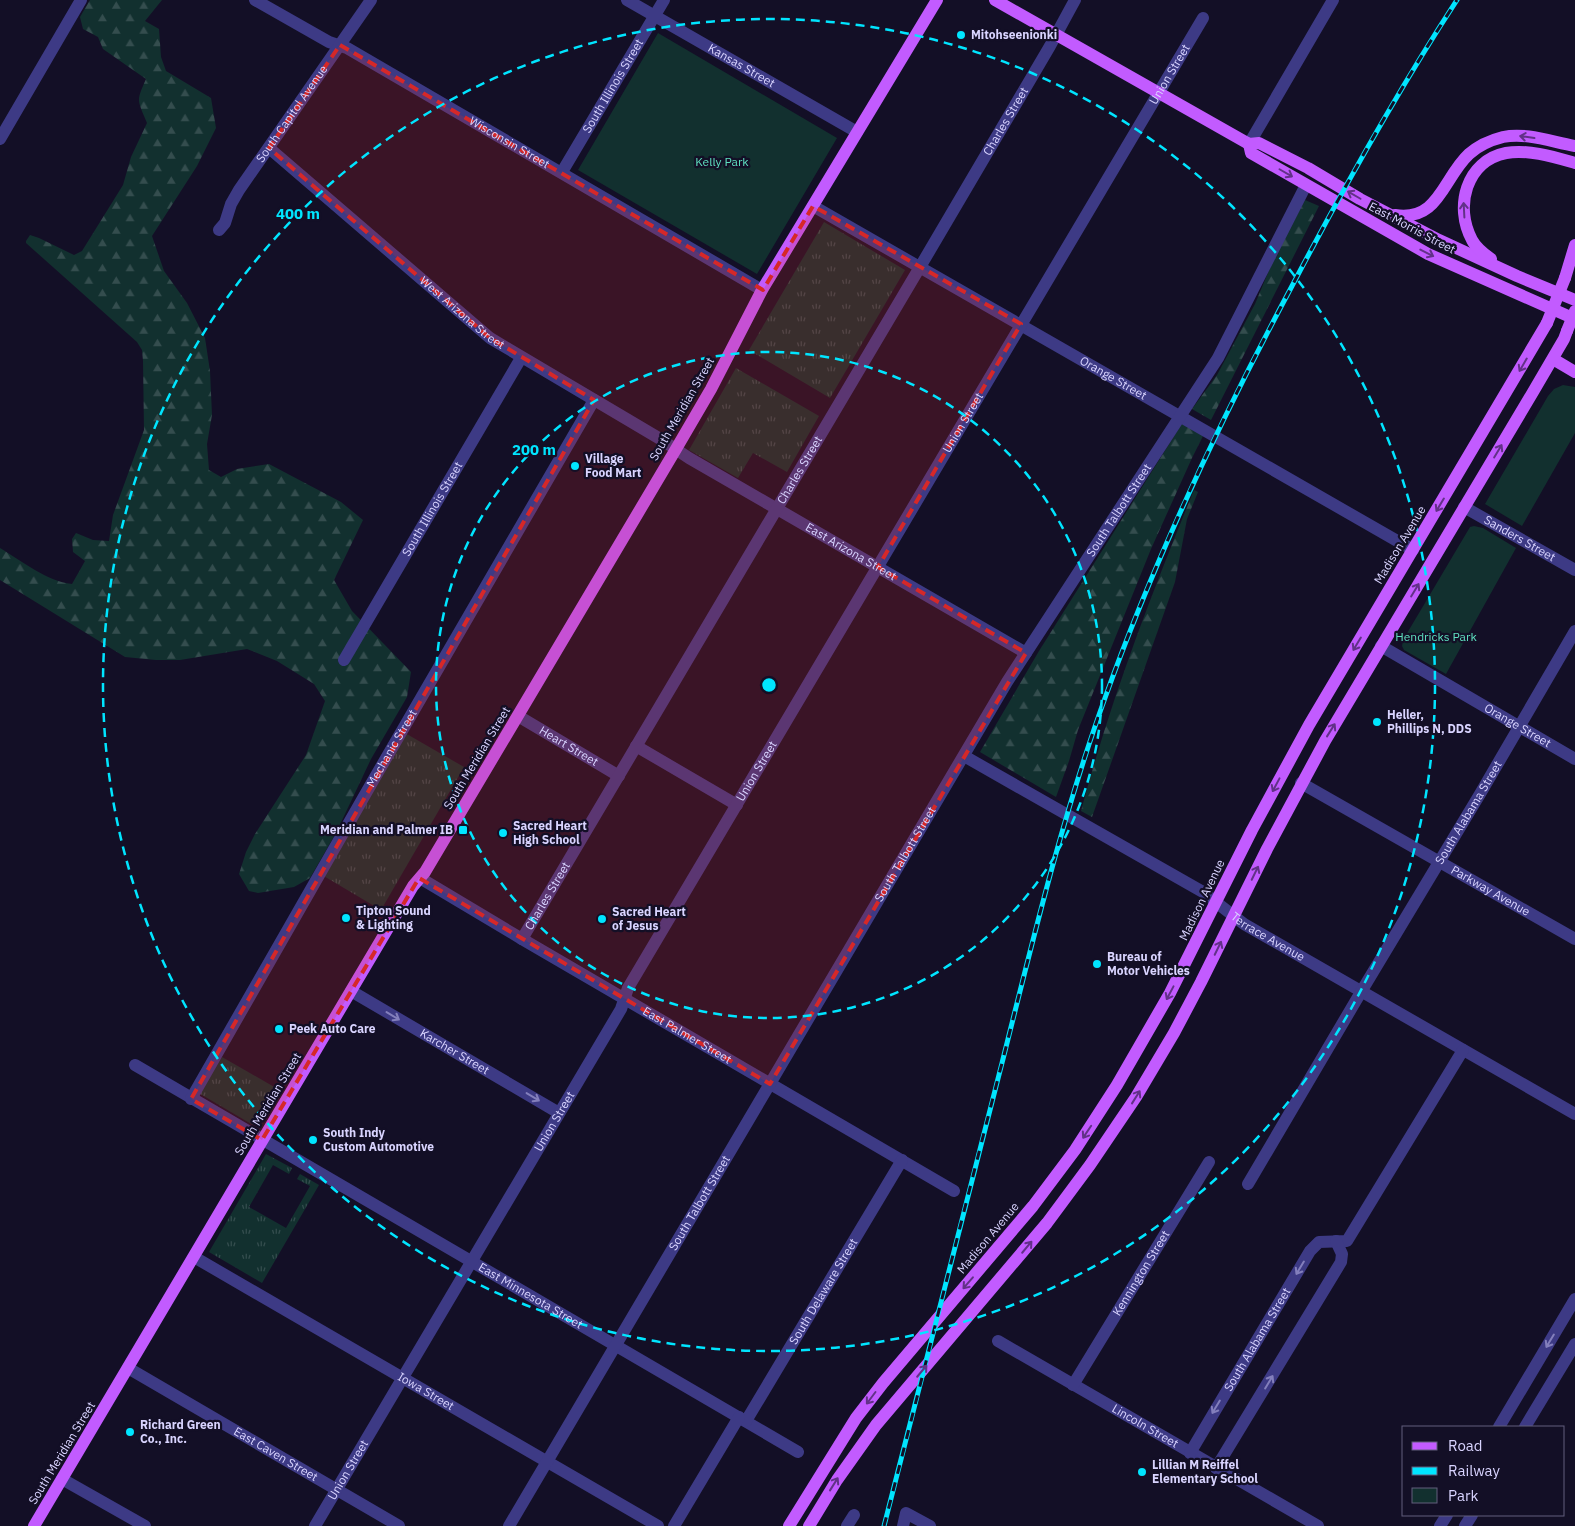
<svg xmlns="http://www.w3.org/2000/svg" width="1575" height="1526" font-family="'IBM Plex Sans',sans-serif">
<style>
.grass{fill:url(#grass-tufts)}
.forest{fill:url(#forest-firs)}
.park{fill:#12302f}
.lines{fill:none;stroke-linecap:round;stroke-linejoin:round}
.minor{stroke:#3d3a85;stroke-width:12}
.major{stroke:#c25bff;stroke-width:12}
.rail-casing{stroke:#00e5ff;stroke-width:5}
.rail{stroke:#130f26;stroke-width:3;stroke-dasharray:9;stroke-linecap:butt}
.major-bridge{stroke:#c25bff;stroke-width:12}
.oneway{stroke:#623188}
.oneway2{stroke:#837fbc}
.marked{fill:#d62828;fill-opacity:0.2;stroke:#d62828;stroke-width:4;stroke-dasharray:10 6;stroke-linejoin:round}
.ring{fill:none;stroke:#00e5ff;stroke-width:2.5;stroke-dasharray:9 6}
.poi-dot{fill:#00e5ff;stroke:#130f26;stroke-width:2}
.labels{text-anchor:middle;stroke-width:4.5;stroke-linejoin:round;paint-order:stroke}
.poi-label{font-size:12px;font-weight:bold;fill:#d9d4ff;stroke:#130f26;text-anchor:start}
.street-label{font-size:12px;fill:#d9d4ff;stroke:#130f26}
.park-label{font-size:12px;fill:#5fe0c0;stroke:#130f26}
.centre{fill:#00e5ff;stroke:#130f26;stroke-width:2.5}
.ring-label{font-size:15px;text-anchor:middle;font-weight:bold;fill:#00e5ff;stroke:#130f26;stroke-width:4.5;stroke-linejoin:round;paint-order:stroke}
</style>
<defs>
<pattern id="grass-tufts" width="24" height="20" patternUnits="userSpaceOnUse" patternTransform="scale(1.25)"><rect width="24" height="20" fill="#12302f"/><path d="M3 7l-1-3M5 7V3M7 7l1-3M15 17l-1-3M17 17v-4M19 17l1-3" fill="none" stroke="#344d4e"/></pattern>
<pattern id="forest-firs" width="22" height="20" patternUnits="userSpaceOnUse" patternTransform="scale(1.25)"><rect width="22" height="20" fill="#12302f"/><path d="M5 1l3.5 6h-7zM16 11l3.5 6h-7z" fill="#344d4e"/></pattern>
</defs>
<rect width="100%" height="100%" fill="#130f26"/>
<!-- grass -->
<g class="grass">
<path d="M824 222 905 270 830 398 749 350Z"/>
<path d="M736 368 819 416 787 472 753 453 738 478 689 450Z"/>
<path d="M405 733 464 767 381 910 322 875Z"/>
<path d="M222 1057 276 1088 253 1125 197 1092Z"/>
<path d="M266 1154 292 1168 289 1174 273 1165 249 1207 286 1228 310 1186 297 1179 300 1174 319 1185 262 1283 209 1252Z"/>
</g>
<!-- forest -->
<g class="forest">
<path d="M90 0H162L145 21 159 29 161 57 166 71 211 98 216 128 197 166 152 236 164 271 187 303 205 338 210 371 212 415 207 444 209 470 221 477 237 469 269 464 341 502 363 520 334 580 352 611 411 672 407 697 371 759 336 833 310 878 294 887 258 893 249 891 239 874 246 852 255 834 306 755 325 701 314 684 277 661 247 649 180 660H156L125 657 0 580V548C22 561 46 581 72 584L85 561 73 552 72 539 76 533 93 540 109 541 113 515 144 430 143 361 142 350 137 342 26 243V241L30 235 39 238 74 255 82 251 123 185 131 157 147 123C137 99 136 102 146 79L103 49 98 37 83 29 80 17Z"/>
<path d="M1305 200 1319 206 1211 420 1192 409 1217 375 1255 304 1272 263Z"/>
<path d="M1183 422 1204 434 1192 458 1151 549 1078 730 1069 761 1056 797 980 752 1039 651Z"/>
<path d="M1194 490 1198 492 1187 519 1175 582 1092 817 1081 811C1110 701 1151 595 1194 490Z"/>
</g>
<!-- park -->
<g class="park">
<path d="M658 33 837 138 757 274 578 170Z"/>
<path d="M1563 385 1575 387V433L1522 526 1485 504 1548 396 1554 389Z"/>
<path d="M1474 526 1483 528 1516 548 1446 674 1404 650 1402 646 1403 640 1470 527Z"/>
</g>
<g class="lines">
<!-- minor -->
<g class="minor">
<path id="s1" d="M255 0 329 42 347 48 762 290"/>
<path id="s2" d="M627 0 857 132"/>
<path d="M0 139 81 0"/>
<path d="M1249 144 1333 0"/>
<path id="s3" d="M269 148 490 338 662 440 689 458 1026 653"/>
<path id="s4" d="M562 172 664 0"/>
<path id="s5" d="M813 206 1413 550"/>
<path id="s6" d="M219 230 225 223 231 204 239 190 371 0"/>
<path id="s7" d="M1464 507 1575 570"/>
<path id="s8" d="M1381 646 1575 759"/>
<path id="s9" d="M344 660 521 358"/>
<path id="s10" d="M518 716 619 776"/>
<path d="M636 746 737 805"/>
<path id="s11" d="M964 756 1203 892 1244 924 1575 1114"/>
<path id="s12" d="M1301 783 1575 939"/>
<path id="s13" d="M420 878 522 939 954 1191"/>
<path id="s14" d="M522 939 920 267 1050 46 1075 0"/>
<path id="s15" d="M351 991 559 1113"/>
<path id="s16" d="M135 1065 798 1452"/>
<path id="s17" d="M191 1099 374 779 594 400"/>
<path id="s18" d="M1248 1184 1361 992 1480 794 1575 631"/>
<path id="s19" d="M194 1257 658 1526"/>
<path id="s20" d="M998 1341 1318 1526"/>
<path id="s21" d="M128 1368 399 1526"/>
<path id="s22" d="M1073 1385 1209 1162"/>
<path id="s23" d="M746 1421 902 1160"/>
<path d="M1499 1427 1575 1299"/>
<path d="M1525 1427 1575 1344"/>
<path id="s24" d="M1190 1453 1310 1251 1319 1242 1347 1241 1463 1050"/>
<path d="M1216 1468 1341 1262 1342 1254 1336 1241"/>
<path d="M62 1479 145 1526"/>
<path id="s25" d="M315 1526 621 1009 628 988 1203 18"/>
<path id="s26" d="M509 1526 1007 682 1218 358 1306 185"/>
<path d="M674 1526 739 1417"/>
<path d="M847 1526 854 1515"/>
<path d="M903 1526 906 1513 930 1526"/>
<path d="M1440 1526 1447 1515"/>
<path d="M1465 1526 1472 1515"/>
</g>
<!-- major -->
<g class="major">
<path d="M995 0 1249 144 1259 143 1308 168 1360 199 1439 240 1517 276 1575 300"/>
<path d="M1249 144 1251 153 1428 254 1575 319"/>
<path d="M1395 215C1439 222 1443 178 1469 154 1478 146 1491 140 1503 137 1526 132 1552 142 1575 146"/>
<path d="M1491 259C1484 254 1476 248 1472 240 1454 207 1466 161 1506 153 1528 149 1554 157 1575 163"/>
<path d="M1565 278 1575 245"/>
<path d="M1553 359 1575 372"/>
<path d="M34 1526 413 886 425 872 676 449 711 389 762 290 937 0"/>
<path d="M789 1526 856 1418 883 1383 1033 1206 1075 1150 1117 1085 1170 993 1252 830 1309 725 1547 323"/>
<path d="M809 1526 837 1480 876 1425 1047 1223 1090 1165 1136 1097 1174 1033 1201 982 1267 849 1325 741 1533 392 1564 339 1567 331"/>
</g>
<!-- rail casing -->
<g class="rail-casing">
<path id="rail" d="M884 1526C924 1372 962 1217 1002 1063 1033 940 1062 817 1105 698 1156 555 1221 419 1292 286 1343 189 1397 92 1457 0"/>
</g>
<!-- rail -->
<use href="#rail" class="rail"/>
<!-- major-bridge -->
<g class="major-bridge">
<path d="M1547 323 1565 278"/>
<path d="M1567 331 1575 311"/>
</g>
</g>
<!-- one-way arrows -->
<defs><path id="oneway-shaft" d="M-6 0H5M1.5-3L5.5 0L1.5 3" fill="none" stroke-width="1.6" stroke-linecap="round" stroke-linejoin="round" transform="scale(1.25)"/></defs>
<g class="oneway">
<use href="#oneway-shaft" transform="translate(1527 137) rotate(-172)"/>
<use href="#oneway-shaft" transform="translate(1286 173) rotate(30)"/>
<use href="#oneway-shaft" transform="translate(1354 195) rotate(-150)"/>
<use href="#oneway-shaft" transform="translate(1464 210) rotate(-93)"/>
<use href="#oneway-shaft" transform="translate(1427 253) rotate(27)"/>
<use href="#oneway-shaft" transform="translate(1523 365) rotate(120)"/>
<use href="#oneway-shaft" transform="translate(1498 451) rotate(-59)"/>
<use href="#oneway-shaft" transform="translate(1440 505) rotate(121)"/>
<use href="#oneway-shaft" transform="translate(1415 590) rotate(-59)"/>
<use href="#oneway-shaft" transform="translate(1357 644) rotate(121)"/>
<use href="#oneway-shaft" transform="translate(1331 730) rotate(-58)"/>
<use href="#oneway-shaft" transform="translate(1276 785) rotate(118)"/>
<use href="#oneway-shaft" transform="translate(1255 873) rotate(-64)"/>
<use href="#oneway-shaft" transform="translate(1218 948) rotate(-64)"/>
<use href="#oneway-shaft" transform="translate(1170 993) rotate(118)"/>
<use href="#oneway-shaft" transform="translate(1136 1097) rotate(-58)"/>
<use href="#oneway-shaft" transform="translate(1087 1132) rotate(124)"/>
<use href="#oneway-shaft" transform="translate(1027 1247) rotate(-50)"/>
<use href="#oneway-shaft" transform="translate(968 1283) rotate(131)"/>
<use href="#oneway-shaft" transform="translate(922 1371) rotate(-50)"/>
<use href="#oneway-shaft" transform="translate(871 1398) rotate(127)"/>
<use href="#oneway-shaft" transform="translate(834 1484) rotate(-58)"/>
</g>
<g class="oneway2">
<use href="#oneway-shaft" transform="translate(393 1016) rotate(31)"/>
<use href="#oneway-shaft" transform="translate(533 1097) rotate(31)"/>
<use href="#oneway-shaft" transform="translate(1300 1268) rotate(121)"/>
<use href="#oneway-shaft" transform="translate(1550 1341) rotate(121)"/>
<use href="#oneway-shaft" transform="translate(1269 1382) rotate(-59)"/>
<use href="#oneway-shaft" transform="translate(1216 1407) rotate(121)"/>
</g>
<!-- marked area -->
<path class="marked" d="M340 45 763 290 813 206 1021 324 878 567 1026 653 770 1084 419 878 262 1140 191 1099 594 400 490 338 269 148Z"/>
<!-- distance rings -->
<g class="ring">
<circle cx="769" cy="685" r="333"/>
<circle cx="769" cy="685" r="666"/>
</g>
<!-- markers -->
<g class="poi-dot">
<circle cx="961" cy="35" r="5"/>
<circle cx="575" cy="466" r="5"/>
<circle cx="1377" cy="722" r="5"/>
<rect x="458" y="825" width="10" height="10" rx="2.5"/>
<circle cx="503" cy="833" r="5"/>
<circle cx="346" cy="918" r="5"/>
<circle cx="602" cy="919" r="5"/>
<circle cx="1097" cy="964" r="5"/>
<circle cx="279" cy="1029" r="5"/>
<circle cx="313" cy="1140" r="5"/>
<circle cx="130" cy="1432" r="5"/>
<circle cx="1142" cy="1472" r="5"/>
</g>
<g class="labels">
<!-- poi labels -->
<g class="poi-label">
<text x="971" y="39">Mitohseenionki</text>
<text x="585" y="463">Village<tspan x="585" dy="14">Food Mart</tspan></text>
<text x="1387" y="719">Heller,<tspan x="1387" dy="14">Phillips N, DDS</tspan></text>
<text x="513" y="830">Sacred Heart<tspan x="513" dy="14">High School</tspan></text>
<text x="453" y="834" text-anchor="end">Meridian and Palmer IB</text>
<text x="356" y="915">Tipton Sound<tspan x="356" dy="14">&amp; Lighting</tspan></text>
<text x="612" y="916">Sacred Heart<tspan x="612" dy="14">of Jesus</tspan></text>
<text x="1107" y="961">Bureau of<tspan x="1107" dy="14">Motor Vehicles</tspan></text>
<text x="289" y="1033">Peek Auto Care</text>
<text x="323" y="1137">South Indy<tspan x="323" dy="14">Custom Automotive</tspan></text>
<text x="140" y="1429">Richard Green<tspan x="140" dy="14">Co., Inc.</tspan></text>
<text x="1152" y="1469">Lillian M Reiffel<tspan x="1152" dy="14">Elementary School</tspan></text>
</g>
<!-- street labels -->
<g class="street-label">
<text dy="4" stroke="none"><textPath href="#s2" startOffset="132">Kansas Street</textPath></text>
<text dy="4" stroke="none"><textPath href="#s25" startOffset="1685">Union Street</textPath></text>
<text dy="4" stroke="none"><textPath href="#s4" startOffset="100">South Illinois Street</textPath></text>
<text dy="4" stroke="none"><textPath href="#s6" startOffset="138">South Capitol Avenue</textPath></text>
<text dy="4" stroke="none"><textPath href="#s14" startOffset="950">Charles Street</textPath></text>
<text dy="4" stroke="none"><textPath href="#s1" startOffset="292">Wisconsin Street</textPath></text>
<text transform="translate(1412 228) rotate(28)" y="4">East Morris Street</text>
<text dy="4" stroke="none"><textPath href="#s3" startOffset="254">West Arizona Street</textPath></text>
<text dy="4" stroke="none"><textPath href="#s5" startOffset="346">Orange Street</textPath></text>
<text transform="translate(682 409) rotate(-60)" y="4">South Meridian Street</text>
<text dy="4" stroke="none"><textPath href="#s25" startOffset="1280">Union Street</textPath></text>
<text dy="4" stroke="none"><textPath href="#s14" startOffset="545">Charles Street</textPath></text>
<text dy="4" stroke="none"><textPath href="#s9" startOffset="175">South Illinois Street</textPath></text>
<text dy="4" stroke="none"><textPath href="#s26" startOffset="1185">South Talbott Street</textPath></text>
<text dy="4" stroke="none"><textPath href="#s7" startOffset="64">Sanders Street</textPath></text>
<text transform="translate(1400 545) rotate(-59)" y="4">Madison Avenue</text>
<text dy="4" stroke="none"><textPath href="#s3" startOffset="711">East Arizona Street</textPath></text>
<text dy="4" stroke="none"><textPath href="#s8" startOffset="158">Orange Street</textPath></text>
<text dy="4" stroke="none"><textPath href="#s10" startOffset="59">Heart Street</textPath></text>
<text dy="4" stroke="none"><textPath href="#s17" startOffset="404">Mechanic Street</textPath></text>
<text transform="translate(477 758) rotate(-59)" y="4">South Meridian Street</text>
<text dy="4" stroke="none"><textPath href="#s25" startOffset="875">Union Street</textPath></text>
<text dy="4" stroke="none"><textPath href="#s18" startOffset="432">South Alabama Street</textPath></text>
<text dy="4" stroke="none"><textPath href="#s26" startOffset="780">South Talbott Street</textPath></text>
<text dy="4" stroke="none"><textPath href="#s12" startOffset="218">Parkway Avenue</textPath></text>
<text dy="4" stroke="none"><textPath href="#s14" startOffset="50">Charles Street</textPath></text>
<text transform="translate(1202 900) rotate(-64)" y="4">Madison Avenue</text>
<text dy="4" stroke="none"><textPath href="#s11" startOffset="354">Terrace Avenue</textPath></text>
<text dy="4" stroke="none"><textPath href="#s13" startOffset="310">East Palmer Street</textPath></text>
<text dy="4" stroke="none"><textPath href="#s15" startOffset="120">Karcher Street</textPath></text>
<text transform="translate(268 1104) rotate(-59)" y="4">South Meridian Street</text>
<text dy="4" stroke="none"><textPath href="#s25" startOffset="470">Union Street</textPath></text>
<text dy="4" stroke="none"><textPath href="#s26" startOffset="375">South Talbott Street</textPath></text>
<text transform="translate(988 1238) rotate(-50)" y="4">Madison Avenue</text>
<text dy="4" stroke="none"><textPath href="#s22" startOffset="131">Kennington Street</textPath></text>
<text dy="4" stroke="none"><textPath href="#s23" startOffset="151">South Delaware Street</textPath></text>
<text dy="4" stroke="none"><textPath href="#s16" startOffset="458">East Minnesota Street</textPath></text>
<text dy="4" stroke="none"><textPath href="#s24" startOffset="132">South Alabama Street</textPath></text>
<text dy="4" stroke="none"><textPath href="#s19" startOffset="268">Iowa Street</textPath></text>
<text dy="4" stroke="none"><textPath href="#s20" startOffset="170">Lincoln Street</textPath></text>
<text transform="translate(62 1453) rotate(-59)" y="4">South Meridian Street</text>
<text dy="4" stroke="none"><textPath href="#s21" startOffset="171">East Caven Street</textPath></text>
<text dy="4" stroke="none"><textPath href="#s25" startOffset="65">Union Street</textPath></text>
</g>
<!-- park labels -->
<g class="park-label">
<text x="722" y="166">Kelly Park</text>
<text x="1436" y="641">Hendricks Park</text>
</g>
</g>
<circle cx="769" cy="685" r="8" class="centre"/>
<g class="ring-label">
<text x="298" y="219">400 m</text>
<text x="534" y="455">200 m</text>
</g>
<!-- legend -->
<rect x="1402" y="1426" width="162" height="90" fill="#130f26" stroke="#625e7d"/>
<rect x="1412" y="1442" width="25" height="8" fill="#c25bff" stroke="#625e7d"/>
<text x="1448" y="1451" font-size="15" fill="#d9d4ff">Road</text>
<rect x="1412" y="1467" width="25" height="8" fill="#00e5ff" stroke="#625e7d"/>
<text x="1448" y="1476" font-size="15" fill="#d9d4ff">Railway</text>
<rect x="1412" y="1488" width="25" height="15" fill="#12302f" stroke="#625e7d"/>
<text x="1448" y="1501" font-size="15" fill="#d9d4ff">Park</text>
</svg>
